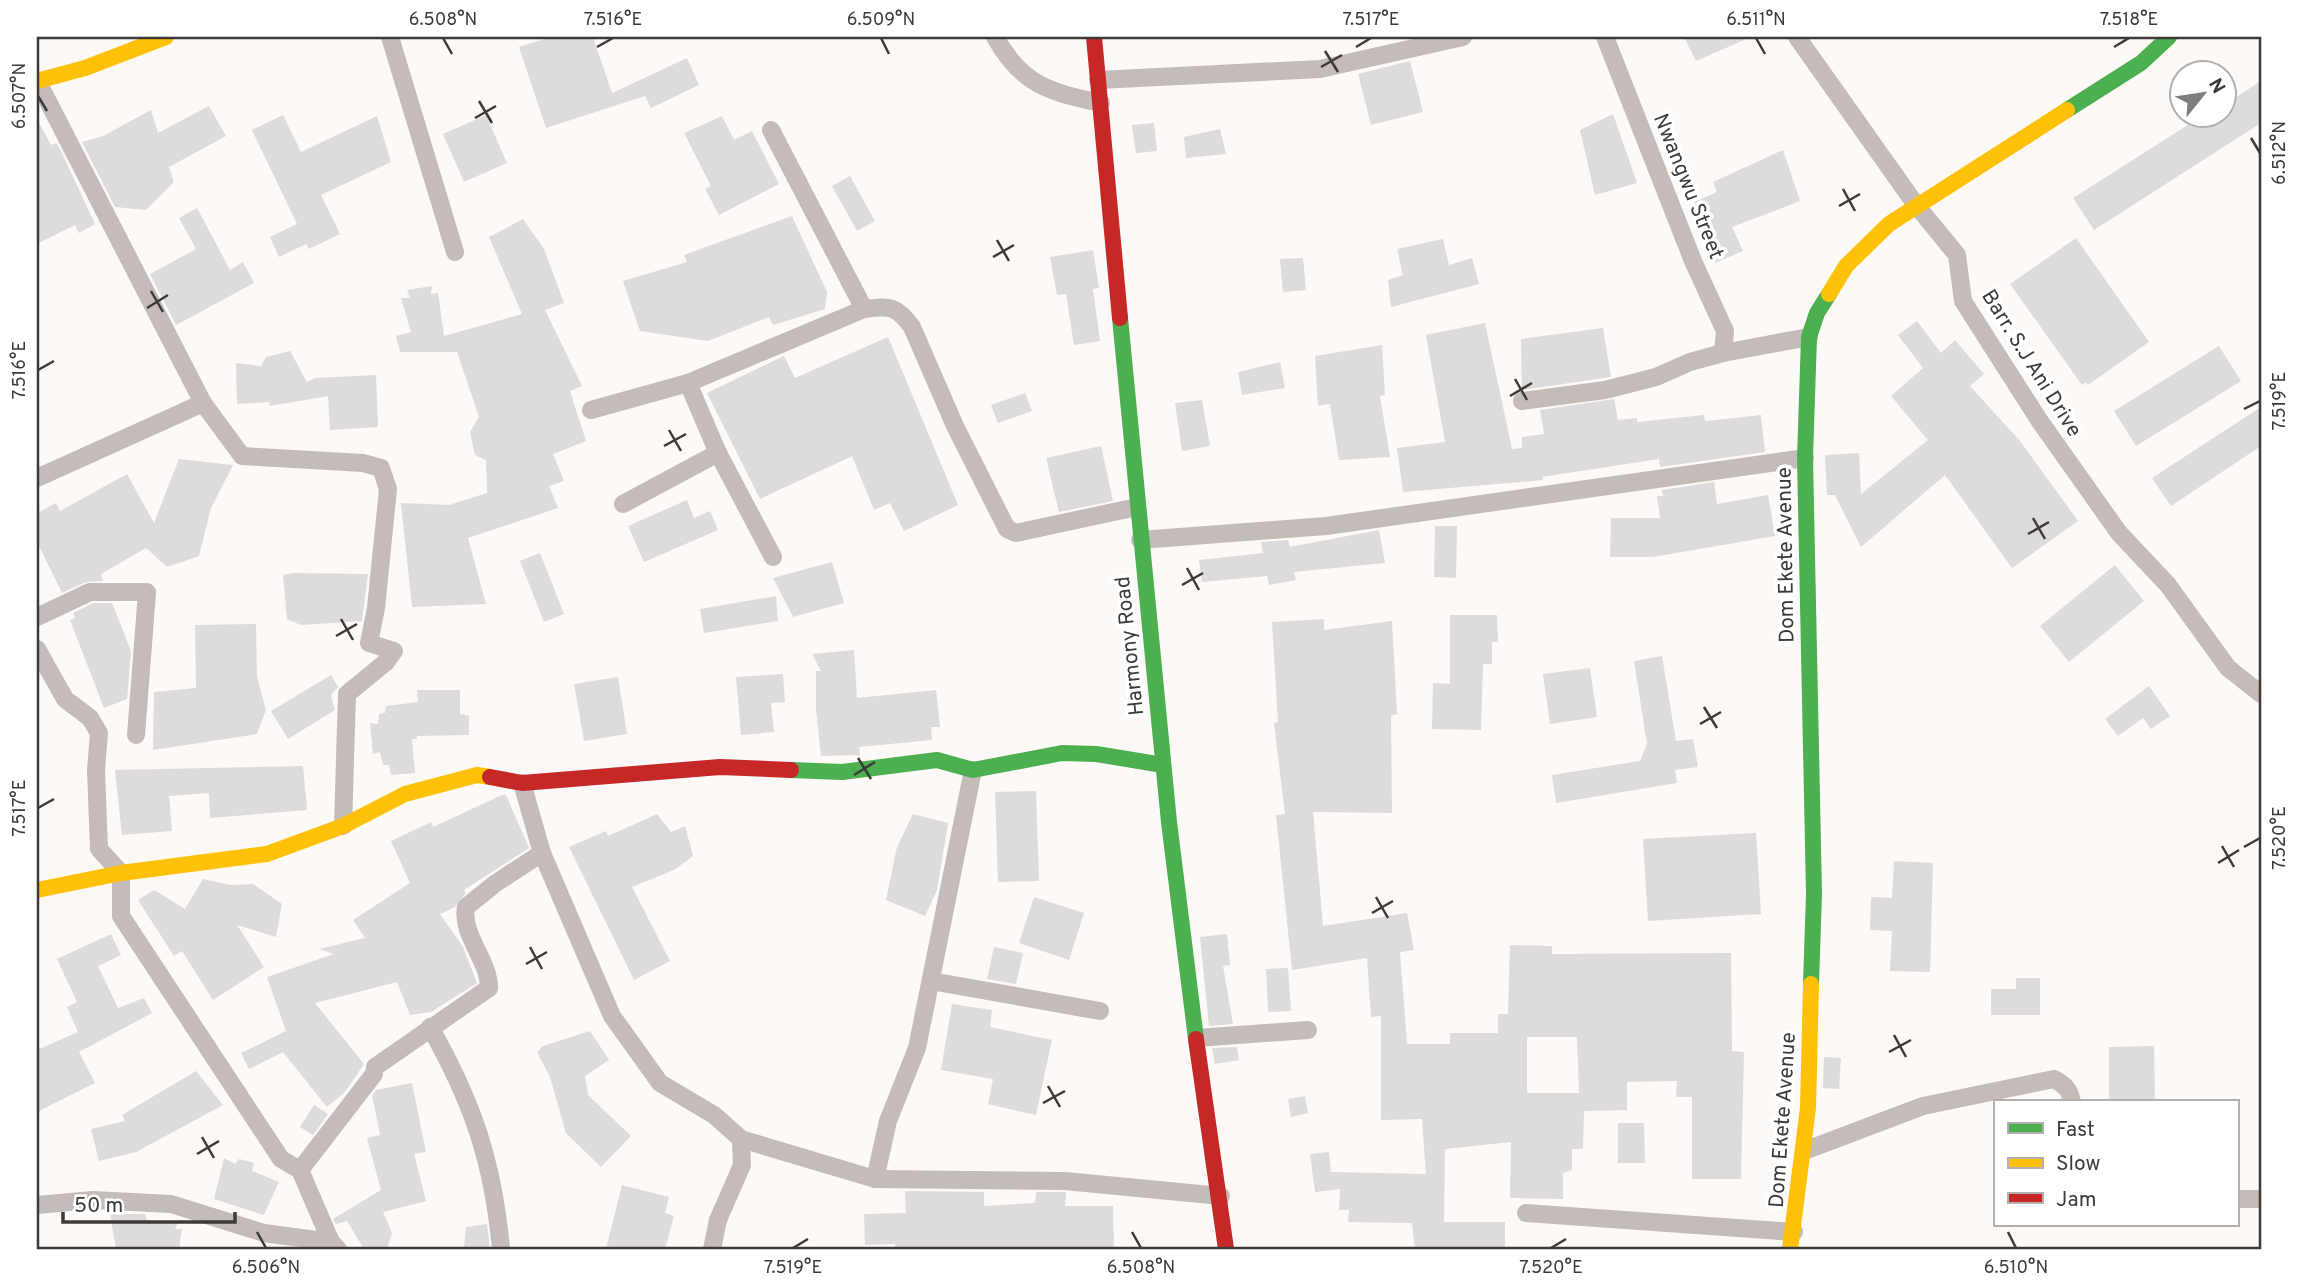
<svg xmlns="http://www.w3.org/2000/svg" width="2298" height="1286" font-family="Overpass,sans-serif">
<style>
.building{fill:#dddbdb;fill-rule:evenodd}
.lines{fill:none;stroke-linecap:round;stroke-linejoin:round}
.street{stroke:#c3bcb8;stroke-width:18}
.fast{stroke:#4caf50;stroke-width:16}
.slow{stroke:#ffc107;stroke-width:16}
.jam{stroke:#c62828;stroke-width:16}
.ticks{fill:none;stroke:#3d3a38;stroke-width:2.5}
.labels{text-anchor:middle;stroke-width:7;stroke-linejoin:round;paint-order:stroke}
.street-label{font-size:21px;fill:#3d3a38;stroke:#fff}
.neatline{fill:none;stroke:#3d3a38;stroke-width:2.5}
.ticks-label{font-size:18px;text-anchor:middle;fill:#3d3a38}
</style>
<rect width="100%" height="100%" fill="#fcf9f7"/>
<!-- building -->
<g class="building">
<path d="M551 37H593L612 93 687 58 699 85 651 108 645 96 546 128 519 47Z"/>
<path d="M1684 37H1751L1696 61Z"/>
<path d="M1410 61 1423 112 1371 125 1358 74Z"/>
<path d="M2261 81V123L2094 230 2073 198 2202 116H2224V105Z"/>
<path d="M209 106 226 136 169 167 174 182 146 210 115 207 82 142 103 136 151 110 158 133Z"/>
<path d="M1613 114 1637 183 1595 195 1580 130Z"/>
<path d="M283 115 301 152 377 116 391 162 321 195 340 234 309 249 306 244 279 257 270 237 297 224 252 130Z"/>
<path d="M486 115 507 163 464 182 443 134Z"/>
<path d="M722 116 734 140 752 131 779 184 719 215 705 189 711 186 684 133Z"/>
<path d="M37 119 51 145 56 143 60 149 95 224 79 233 75 225 37 244Z"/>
<path d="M1154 123 1157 151 1136 153 1132 125Z"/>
<path d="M1220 129 1226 154 1186 158 1184 137Z"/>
<path d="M1783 150 1800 201 1732 227 1743 251 1715 263 1690 204 1717 192 1713 182Z"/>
<path d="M850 176 875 221 857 231 832 186Z"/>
<path d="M197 208 230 270 243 262 254 283 176 325 150 274 196 249 179 218Z"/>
<path d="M792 216 827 292 825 309 773 325 769 317 708 341 640 331 623 281 687 262 684 255Z"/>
<path d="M523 219 544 249 564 303 545 310 582 386 570 391 586 441 553 454 564 481 549 486 558 508 468 538 486 604 412 607 401 503 449 505 487 493 486 460 475 455 470 432 479 417 457 352H400L396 336 411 332 401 298H410L407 290 432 286 431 294 438 293 444 336 522 314 489 237Z"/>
<path d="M2076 238 2149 342 2088 385 2086 382 2082 385 2010 284Z"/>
<path d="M1443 239 1449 265 1472 258 1479 284 1391 307 1388 280 1403 275 1397 249Z"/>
<path d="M1093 250 1099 288 1093 289 1100 341 1074 345 1066 294 1057 295 1050 257Z"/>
<path d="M1303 258 1306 290 1283 292 1280 259Z"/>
<path d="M1917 321 1941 353 1955 340 1984 374 1970 386 2020 441 2078 521 2012 568 1945 475 1861 547 1835 495H1827L1825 455 1859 453 1861 494 1928 440 1891 396 1923 368 1898 335Z"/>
<path d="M1485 323 1512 449 1522 448V437L1544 434 1540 410 1614 399 1618 420 1637 418V422L1704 415 1705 421 1761 415 1765 452 1660 467 1659 459 1542 477 1543 480 1403 492 1397 448 1445 442 1426 335Z"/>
<path d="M1603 328 1611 377 1522 390 1521 339Z"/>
<path d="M888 337 958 505 904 531 890 503 874 510 852 456 760 499 707 393 784 356 795 378Z"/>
<path d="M1382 345 1385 395 1380 396 1390 457 1339 460 1330 404 1318 406 1315 356Z"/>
<path d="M2219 346 2241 381 2136 446 2114 411Z"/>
<path d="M290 351 307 382 315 378 376 375 378 427 330 430 328 396 270 406 269 402 237 404 236 363 261 366 266 357Z"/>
<path d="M1280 362 1285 388 1242 395 1238 372Z"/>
<path d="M1025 393 1032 411 998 423 991 405Z"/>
<path d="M1202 400 1210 446 1182 451 1175 403Z"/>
<path d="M2261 407V446L2171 506 2152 478Z"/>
<path d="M1101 446 1113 501 1059 512 1046 458Z"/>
<path d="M179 459 233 465 211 508 199 556 167 567 146 548 101 574 103 581 86 582 62 593 37 542V513L56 503 60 511 127 474 154 523Z"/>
<path d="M1714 482 1717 504 1768 495 1775 536 1653 557H1610L1611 518H1660L1657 496H1663L1662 490Z"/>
<path d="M687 500 694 518 710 511 718 530 644 562 628 526Z"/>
<path d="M1435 526H1457L1456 578 1434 577Z"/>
<path d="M1379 530 1385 563 1294 572 1296 580 1269 585 1267 576 1202 582 1199 560 1263 553 1261 542 1288 540 1290 547Z"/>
<path d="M540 553 564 614 544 622 520 561Z"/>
<path d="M832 562 844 603 793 617 773 578Z"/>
<path d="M2115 565 2144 601 2069 662 2040 626Z"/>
<path d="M293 573 368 574 362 621 301 625 287 619 283 575Z"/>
<path d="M776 596 778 621 704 633 700 609Z"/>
<path d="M93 603H112L131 651 127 699 104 708 70 620 75 618 73 613Z"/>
<path d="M1450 615H1497L1498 642H1492V664H1483L1481 730 1432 729 1433 683 1450 684Z"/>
<path d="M1324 619V630L1392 621 1397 714 1391 716 1392 813 1313 812 1323 926 1407 913 1414 950 1400 952 1407 1044H1450V1033H1498V1014H1508L1510 945 1552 946V954L1731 953 1732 1051 1744 1052 1741 1179H1692V1097H1676L1677 1081 1627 1082V1110L1584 1111 1583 1149H1572V1170L1563 1173V1199L1510 1198 1511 1142 1445 1149 1444 1222H1505V1249H1415L1412 1223 1348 1222 1349 1210H1339L1340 1189 1315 1192 1310 1154 1329 1152 1331 1172 1426 1174 1422 1119 1381 1120V1016L1371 1017 1367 958 1292 970 1276 815 1285 814 1274 723 1278 722 1272 622ZM1527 1037H1577L1579 1093H1527Z"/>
<path d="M256 624 257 677 266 710 257 734 153 750 154 692 196 688 195 625Z"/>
<path d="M854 650 857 698 936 690 940 727H931L932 740 859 747 860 755 821 756 816 709V671H821L812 654Z"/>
<path d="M1662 656 1676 741 1693 739 1698 767 1675 770 1677 783 1556 803 1552 775 1640 761 1647 744 1634 661Z"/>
<path d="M1590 668 1597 717 1550 724 1543 674Z"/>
<path d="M783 674 785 702 771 703 774 732 741 735 736 677Z"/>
<path d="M331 675 338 687 331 695 335 710 288 739 271 711Z"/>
<path d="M618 677 627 734 584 741 574 684Z"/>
<path d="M2149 686 2170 716 2151 729 2143 718 2118 736 2105 719Z"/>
<path d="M417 690H460V714L469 716V735L417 736V739H412L415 773 391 775 389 765H383L380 752 373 754 370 723 378 724 379 714 385 713 386 706 418 702Z"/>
<path d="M303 766 307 810 210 818 209 793 169 796 172 831 122 835 115 770Z"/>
<path d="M1036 791 1039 881 998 882 995 792Z"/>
<path d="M502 795H506L529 848 464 890 466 893 455 907 440 914 463 947 477 983 431 1012 410 1015 397 982 315 1003 364 1064 345 1092 327 1107 283 1052 249 1069 241 1053 286 1031 267 977 334 954 319 949 365 938 353 920 410 883 391 841 431 822 433 827Z"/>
<path d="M657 814 671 832 685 826 693 856 674 870 632 887 670 961 634 980 569 847 606 831 608 836Z"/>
<path d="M913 814 948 823 937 890 925 916 886 900 897 847Z"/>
<path d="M1756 833 1761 914 1648 921 1643 839Z"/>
<path d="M1894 861 1933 863 1930 972 1890 971 1892 931 1870 930 1871 897 1892 898Z"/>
<path d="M203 879 230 885 253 884 282 904 276 937 237 925 264 967 213 1000 182 951 174 956 138 900 154 890 185 909Z"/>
<path d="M1034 897 1084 913 1069 960 1019 943Z"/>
<path d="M111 934 121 955 98 966 118 1008 144 998 152 1013 79 1052 95 1083 37 1112V1050L78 1032 67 1007 77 1002 57 959Z"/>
<path d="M1227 934 1230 965 1223 966 1233 1024 1209 1026 1200 937Z"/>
<path d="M994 947 1023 953 1016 984 987 979Z"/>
<path d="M1288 968 1291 1011 1268 1012 1266 969Z"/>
<path d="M2016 978H2040V1015H1991V989H2016Z"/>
<path d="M952 1004 992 1010 990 1027 1052 1040 1036 1115 988 1104 993 1079 941 1070Z"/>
<path d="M590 1031 609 1060 585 1076 588 1095 631 1136 601 1167 566 1133 550 1077 537 1052 543 1046Z"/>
<path d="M2154 1046 2155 1102H2109V1047Z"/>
<path d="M1237 1047 1239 1060 1215 1064 1212 1048Z"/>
<path d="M1824 1057 1841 1058 1839 1089 1823 1088Z"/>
<path d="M196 1071 223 1105 136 1152 99 1161 91 1129 125 1121 122 1115Z"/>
<path d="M412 1083 426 1152 414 1154 426 1201 383 1212 392 1233 387 1249H364L347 1221 336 1224 333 1219 381 1190 367 1138 380 1135 372 1095 376 1090Z"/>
<path d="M1305 1096 1308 1113 1291 1117 1288 1099Z"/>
<path d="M314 1105 328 1114 313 1135 300 1127Z"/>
<path d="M1618 1123H1644L1645 1163H1618Z"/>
<path d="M224 1158 235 1164 239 1159 254 1163 252 1171 279 1182 264 1215 214 1199Z"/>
<path d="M622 1185 669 1197 665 1213 674 1216 665 1249H606Z"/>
<path d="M905 1191 984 1192V1206L1035 1203 1036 1192H1066L1065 1206H1113L1114 1249H895V1244L865 1245 864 1214 906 1213Z"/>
<path d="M110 1214H145L147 1221 178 1222 175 1229H182L179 1249H116Z"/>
<path d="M487 1224 490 1249H464L466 1227Z"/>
</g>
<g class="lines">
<!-- street -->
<g class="street">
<path d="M390 37 455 252"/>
<path d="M995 37C1022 85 1049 92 1101 103"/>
<path d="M1605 37 1693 261 1725 331 1723 353"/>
<path d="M1797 37 1916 205 1957 255 1963 301 2039 420 2119 533 2168 585 2228 668 2261 694"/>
<path d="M37 80 203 403 242 456 363 463 381 468 388 489 376 608 369 643 394 651 386 662 347 694 343 826"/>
<path d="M1098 80 1320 69 1463 37"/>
<path d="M771 130 864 309"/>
<path d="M688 383 718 453 773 557"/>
<path d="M1522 401 1605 390 1656 377 1690 362 1723 353 1809 337"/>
<path d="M591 410 688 383 864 309C890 306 896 305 912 327L955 426 1007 529 1016 533 1137 507"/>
<path d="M37 478 203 403"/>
<path d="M623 504 718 453"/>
<path d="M1140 540 1326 526 1805 458"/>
<path d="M37 617 90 592H147L136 735"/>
<path d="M37 649 65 699 90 718 99 733 96 770 99 849 121 873V916L281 1159 300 1170 331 1242 338 1249"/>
<path d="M522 783 542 853 612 1016 660 1083 714 1115 741 1139 875 1179 888 1121 917 1048 973 770"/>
<path d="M931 981 1100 1011"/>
<path d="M430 1027C473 1103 493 1162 501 1249"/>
<path d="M1197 1038 1308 1030"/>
<path d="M1804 1151 1923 1106 2054 1079C2065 1085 2070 1090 2072 1102"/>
<path d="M300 1170 374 1074 375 1067 489 988C489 959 461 936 466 907L496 883 542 853"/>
<path d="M875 1179 1065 1181 1221 1196"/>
<path d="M2237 1199H2261"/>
<path d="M37 1205 93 1200 171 1204 264 1233 331 1242"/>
<path d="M1526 1213 1794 1232"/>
<path d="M712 1249 718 1220 742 1165 741 1139"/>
</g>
<!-- fast -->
<g class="fast">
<path d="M2067 110 2141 63 2169 37"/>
<path d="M1120 318 1169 822 1196 1039"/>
<path d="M791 770 842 772 937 760 973 770 1062 753 1096 754 1163 765"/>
<path d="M1811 984 1814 894 1805 458 1809 337 1817 313 1829 294"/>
</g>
<!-- slow -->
<g class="slow">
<path d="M37 81 85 68 166 37"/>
<path d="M1829 294 1846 266 1889 224 2067 110"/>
<path d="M37 890 121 873 267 854 343 826 405 794 477 775 490 777"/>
<path d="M1790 1249 1808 1108 1811 984"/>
</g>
<!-- jam -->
<g class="jam">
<path d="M1094 37 1120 318"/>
<path d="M490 777 522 783 720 767 791 770"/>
<path d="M1196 1039 1226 1249"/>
</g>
</g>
<!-- ticks -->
<path class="ticks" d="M443 38 452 54M881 38 889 54M1756 38 1765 54M597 47 613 38M1356 47 1371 38M2114 47 2129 38M1325 51 1338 72M1321 67 1342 55M38 96 47 111M479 101 492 123M475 118 496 106M2251 138 2260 153M1843 189 1855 211M1839 206 1860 194M997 240 1009 261M993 257 1014 245M151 291 163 312M147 308 168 295M38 370 54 361M1515 379 1527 400M1510 396 1532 383M2244 409 2260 401M669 430 681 451M664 446 686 434M2033 518 2045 539M2028 534 2049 522M1187 568 1199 590M1182 585 1203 573M341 619 353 640M336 636 357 624M1704 707 1717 728M1700 724 1721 712M858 758 871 779M854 775 875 762M38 808 54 799M2222 846 2234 867M2244 847 2260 838M2218 863 2239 850M1376 897 1388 918M1372 913 1393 901M530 947 542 969M526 964 547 952M1894 1035 1906 1057M1889 1052 1911 1040M1048 1086 1060 1107M1043 1103 1065 1091M202 1137 214 1158M197 1154 219 1141M257 1232 266 1248M1132 1232 1141 1248M2008 1232 2016 1248M793 1248 808 1239M1551 1248 1566 1239"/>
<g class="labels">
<!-- street labels -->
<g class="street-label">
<text transform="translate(1689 186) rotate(68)" y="7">Nwangwu Street</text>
<text transform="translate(2032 363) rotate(58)" y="7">Barr. S.J Ani Drive</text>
<text transform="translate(1785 555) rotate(-91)" y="7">Dom Ekete Avenue</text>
<text transform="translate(1129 646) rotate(-96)" y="7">Harmony Road</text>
<text transform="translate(1782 1120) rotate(-86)" y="7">Dom Ekete Avenue</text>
</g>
</g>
<!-- border -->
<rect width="2298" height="1286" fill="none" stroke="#ffffff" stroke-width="77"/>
<!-- legend -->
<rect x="1994" y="1100" width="245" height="126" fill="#ffffff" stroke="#b1b0af" stroke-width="2"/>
<rect x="2008" y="1123" width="35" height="10" fill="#4caf50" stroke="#b1b0af" stroke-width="2"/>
<text x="2056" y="1136" font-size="21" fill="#3d3a38">Fast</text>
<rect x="2008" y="1158" width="35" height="10" fill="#ffc107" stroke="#b1b0af" stroke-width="2"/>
<text x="2056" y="1170" font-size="21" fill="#3d3a38">Slow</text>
<rect x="2008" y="1193" width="35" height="10" fill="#c62828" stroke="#b1b0af" stroke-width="2"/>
<text x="2056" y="1206" font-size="21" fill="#3d3a38">Jam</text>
<!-- north arrow -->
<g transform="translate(2203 94) rotate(60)"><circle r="33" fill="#ffffff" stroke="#b1b0af" stroke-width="2"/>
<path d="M0-5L12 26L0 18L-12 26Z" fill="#807d7b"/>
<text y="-10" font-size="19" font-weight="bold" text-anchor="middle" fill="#3d3a38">N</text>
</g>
<!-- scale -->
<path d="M63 1212v10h172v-10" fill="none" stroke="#3d3a38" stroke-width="3.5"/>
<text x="74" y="1212" font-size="21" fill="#3d3a38" stroke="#ffffff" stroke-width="5" paint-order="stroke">50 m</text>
<rect x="38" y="38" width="2222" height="1210" class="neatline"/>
<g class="ticks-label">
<text x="443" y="25">6.508°N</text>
<text x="613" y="25">7.516°E</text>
<text x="881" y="25">6.509°N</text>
<text x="1371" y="25">7.517°E</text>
<text x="1756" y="25">6.511°N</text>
<text x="2129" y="25">7.518°E</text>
<text transform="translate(19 96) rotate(-90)" y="6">6.507°N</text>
<text transform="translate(2279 153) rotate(-90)" y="6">6.512°N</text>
<text transform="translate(19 370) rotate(-90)" y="6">7.516°E</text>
<text transform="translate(2279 401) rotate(-90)" y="6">7.519°E</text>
<text transform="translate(19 808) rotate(-90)" y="6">7.517°E</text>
<text transform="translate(2279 838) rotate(-90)" y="6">7.520°E</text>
<text x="266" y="1273">6.506°N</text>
<text x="793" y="1273">7.519°E</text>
<text x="1141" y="1273">6.508°N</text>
<text x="1551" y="1273">7.520°E</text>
<text x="2016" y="1273">6.510°N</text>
</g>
</svg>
